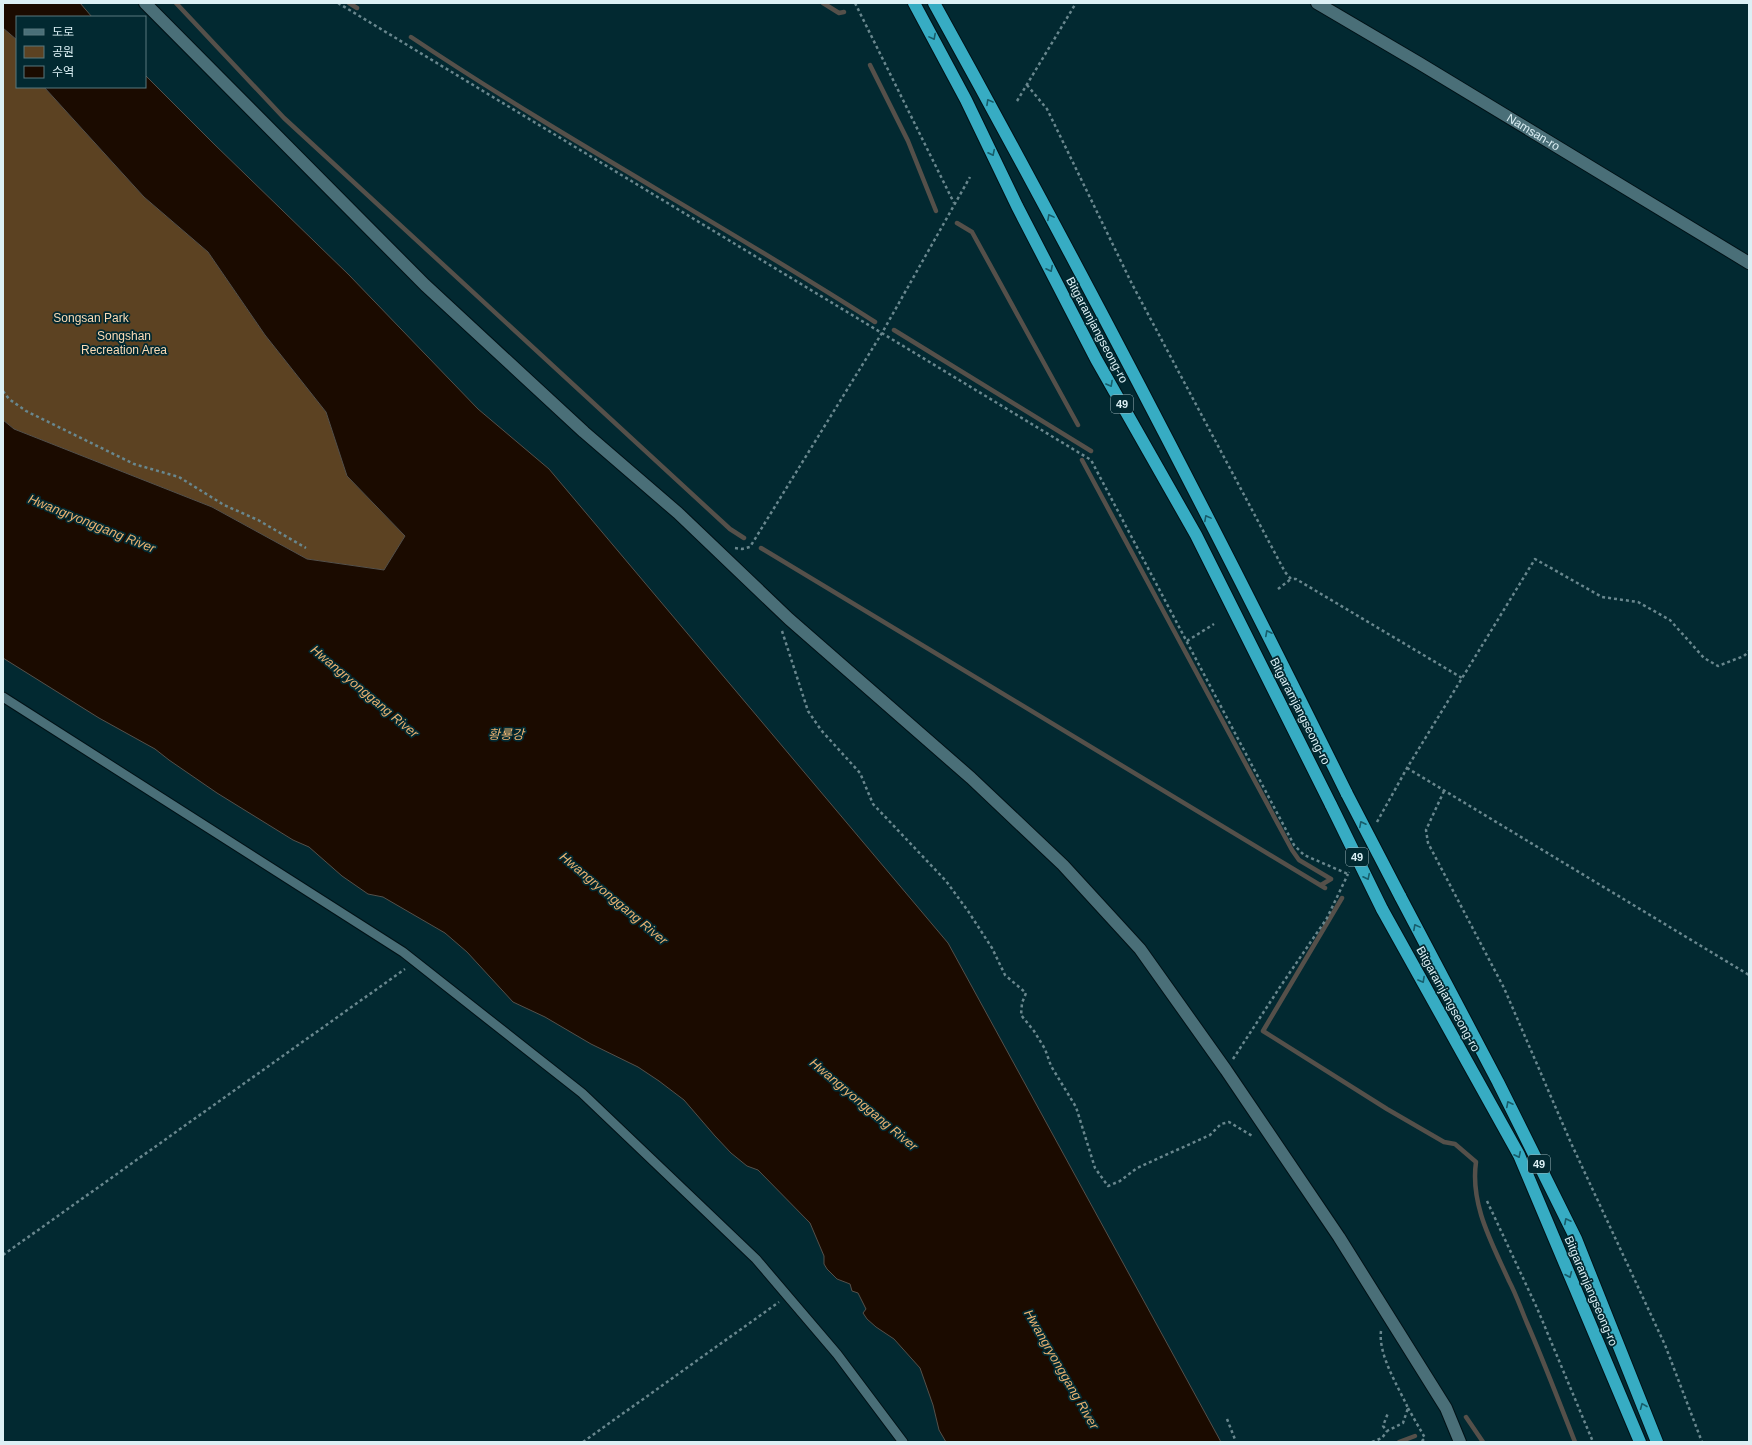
<svg xmlns="http://www.w3.org/2000/svg" width="1752" height="1445" font-family="Helvetica,'Noto Sans KR',sans-serif">
<style>
.green{fill:#5c4222}
.water{fill:#1b0b00;stroke:#55504a}
.lines{fill:none;stroke-linecap:round;stroke-linejoin:round}
.stream{stroke:#55504a;stroke-width:4.5}
.lane-casing{stroke:#001116;stroke-width:11}
.street-casing{stroke:#001116;stroke-width:14}
.highway-casing{stroke:#001116;stroke-width:14}
.path{stroke:#69878e;stroke-width:2.5;stroke-dasharray:3 3;stroke-linecap:butt}
.lane{stroke:#4a6f78;stroke-width:9}
.street{stroke:#4a6f78;stroke-width:12}
.highway{stroke:#37acc3;stroke-width:12}
.highway-bridge-casing{stroke:#001116;stroke-width:14;stroke-linecap:butt}
.highway-bridge{stroke:#37acc3;stroke-width:12}
.oneway{stroke:#175d6b}
.labels{text-anchor:middle;stroke-width:3.5;stroke-linejoin:round;paint-order:stroke}
.shield{fill:#022931;stroke:#9bb4ba;stroke-width:1}
.shield-label{font-size:11px;font-weight:bold;fill:#dcf0f5}
.street-label{font-size:12px;fill:#dcf0f5;stroke:#022931}
.park-label{font-size:12px;fill:#fcdab4;stroke:#022931}
.water-label{font-size:13px;font-style:italic;fill:#e9b271;stroke:#022931}
</style>
<rect width="100%" height="100%" fill="#022931"/>
<!-- green -->
<path class="green" d="M3 28 17 40V87H44L144 197 208 252 265 335 326 412 347 476 405 536 384 570 307 559 212 507 14 429 3 420Z"/>
<!-- water -->
<g class="water">
<path d="M3 3H80L92 17H17V40L3 28Z"/>
<path d="M145 75 214 144 349 275 478 409 549 469 948 943 1221 1442H946L939 1430 933 1405 920 1368 894 1339 876 1327 867 1319 863 1313 866 1309 858 1293 852 1291 850 1284 837 1279 827 1269 824 1264V1256L810 1223 758 1170 747 1166 731 1153 715 1136 684 1100 659 1081 638 1067 591 1044 545 1017 513 1002 467 952 445 933 383 897 368 894 342 876 309 847 293 840 217 793 169 760 155 749 99 718 3 658V420L14 429 212 507 307 559 384 570 405 536 347 476 326 412 265 335 208 252 144 197 44 87H145Z"/>
</g>
<g class="lines">
<!-- stream -->
<g class="stream">
<path d="M176 3 284 118 730 529 744 538"/>
<path d="M349 3 357 8"/>
<path d="M823 3 839 13 844 12"/>
<path d="M411 37C562 138 722 224 875 322"/>
<path d="M870 65 908 141 936 211"/>
<path d="M957 223 972 232 1078 425"/>
<path d="M894 330 1091 451"/>
<path d="M1082 460 1292 850 1299 860 1331 879 1321 885"/>
<path d="M761 548 1325 888"/>
<path d="M1342 898 1263 1031 1387 1109 1444 1142 1455 1144 1476 1162C1470 1205 1492 1243 1509 1281 1516 1294 1521 1309 1527 1323 1544 1362 1559 1402 1575 1442"/>
<path d="M1466 1417 1483 1442"/>
<path d="M1399 1442 1415 1436"/>
</g>
<!-- lane casing -->
<g class="lane-casing">
<path id="lane" d="M3 697 403 952 582 1093 756 1259 837 1354 903 1442"/>
</g>
<!-- street casing -->
<g class="street-casing">
<g id="street">
<path d="M145 3 425 285 584 432 678 513 789 619 971 778 1063 865 1140 949 1226 1070 1339 1237 1446 1408 1460 1442"/>
<path id="s1" d="M1317 3 1419 63 1749 263"/>
</g>
</g>
<!-- highway casing -->
<g class="highway-casing">
<g id="highway">
<path d="M914 3 966 100 1017 206 1096 359 1196 535 1331 805"/>
<path d="M934 3C1078 263 1215 527 1347 794"/>
<path d="M1400 896 1498 1082 1576 1239 1657 1442"/>
<path d="M1382 909 1519 1155 1640 1442"/>
</g>
</g>
<!-- path -->
<g class="path">
<path d="M338 3 1091 460 1294 845 1304 855 1348 874 1349 872"/>
<path d="M855 3 954 203"/>
<path d="M1027 85 1047 109 1132 284 1285 572 1291 579H1296L1462 678"/>
<path d="M1017 101 1076 3"/>
<path d="M3 391 9 399 26 411 134 464 179 477 224 505 258 520 306 548"/>
<path d="M735 548 742 549 750 547 882 333 970 177"/>
<path d="M1278 589 1291 579"/>
<path d="M782 631 808 711 821 730 860 773 873 804 946 881 968 911 992 948 1005 975 1026 993 1022 1003 1021 1015 1034 1031 1045 1049 1051 1066 1076 1107 1095 1168 1108 1186 1120 1181 1137 1168 1210 1135 1221 1124 1229 1122 1254 1137"/>
<path d="M1187 641 1214 624"/>
<path d="M1407 768 1749 975"/>
<path d="M1444 791 1426 830 1428 843 1504 988 1571 1143 1665 1345 1702 1442"/>
<path d="M1377 822 1407 768 1535 559 1602 597 1638 602 1670 620 1704 658 1718 666 1744 656 1749 651"/>
<path d="M1233 1059 1280 987 1327 918 1348 874"/>
<path d="M1487 1201 1537 1308 1593 1442"/>
<path d="M3 1255 405 969"/>
<path d="M1381 1331C1378 1355 1398 1386 1408 1408L1403 1423 1387 1431 1383 1426 1388 1413"/>
<path d="M1408 1408 1425 1438 1421 1442"/>
<path d="M1227 1419 1236 1442"/>
<path d="M583 1442 779 1302"/>
<path d="M1372 1442 1382 1438 1387 1431"/>
</g>
<!-- lane -->
<use href="#lane" class="lane"/>
<!-- street -->
<use href="#street" class="street"/>
<!-- highway -->
<use href="#highway" class="highway"/>
<!-- highway-bridge casing -->
<g class="highway-bridge-casing">
<g id="highway-bridge">
<path d="M1347 794 1400 896"/>
<path d="M1331 805 1382 909"/>
</g>
</g>
<!-- highway-bridge -->
<use href="#highway-bridge" class="highway-bridge"/>
</g>
<!-- one-way arrows -->
<defs><path id="oneway-chevron" d="M-2-3.5L2.5 0L-2 3.5" fill="none" stroke-width="1.6" stroke-linecap="round" stroke-linejoin="round"/></defs>
<g class="oneway">
<use href="#oneway-chevron" transform="translate(933 37) rotate(62)"/>
<use href="#oneway-chevron" transform="translate(989 102) rotate(-119)"/>
<use href="#oneway-chevron" transform="translate(992 153) rotate(64)"/>
<use href="#oneway-chevron" transform="translate(1050 217) rotate(-118)"/>
<use href="#oneway-chevron" transform="translate(1050 269) rotate(63)"/>
<use href="#oneway-chevron" transform="translate(1110 384) rotate(61)"/>
<use href="#oneway-chevron" transform="translate(1207 518) rotate(-118)"/>
<use href="#oneway-chevron" transform="translate(1268 633) rotate(-117)"/>
<use href="#oneway-chevron" transform="translate(1362 824) rotate(-117)"/>
<use href="#oneway-chevron" transform="translate(1367 877) rotate(64)"/>
<use href="#oneway-chevron" transform="translate(1416 927) rotate(-118)"/>
<use href="#oneway-chevron" transform="translate(1422 980) rotate(61)"/>
<use href="#oneway-chevron" transform="translate(1509 1104) rotate(-117)"/>
<use href="#oneway-chevron" transform="translate(1518 1155) rotate(64)"/>
<use href="#oneway-chevron" transform="translate(1567 1221) rotate(-117)"/>
<use href="#oneway-chevron" transform="translate(1569 1275) rotate(67)"/>
<use href="#oneway-chevron" transform="translate(1643 1406) rotate(-112)"/>
</g>
<g class="labels">
<!-- shield labels -->
<g class="shield">
<rect x="1111" y="395" width="22" height="18" rx="3"/>
<rect x="1346" y="848" width="22" height="18" rx="3"/>
<rect x="1528" y="1155" width="22" height="18" rx="3"/>
</g>
<g class="shield-label">
<text x="1122" y="408">49</text>
<text x="1357" y="861">49</text>
<text x="1539" y="1168">49</text>
</g>
<!-- street labels -->
<g class="street-label">
<text dy="4" stroke="none"><textPath href="#s1" startOffset="252">Namsan-ro</textPath></text>
<text transform="translate(1097 330) rotate(62)" y="4">Bitgaramjangseong-ro</text>
<text transform="translate(1300 711) rotate(63)" y="4">Bitgaramjangseong-ro</text>
<text transform="translate(1448 999) rotate(61)" y="4">Bitgaramjangseong-ro</text>
<text transform="translate(1591 1291) rotate(67)" y="4">Bitgaramjangseong-ro</text>
</g>
<!-- park labels -->
<g class="park-label">
<text x="91" y="322">Songsan Park</text>
<text x="124" y="340">Songshan<tspan x="124" dy="14">Recreation Area</tspan></text>
</g>
<!-- water labels -->
<g class="water-label">
<text transform="translate(92 523) rotate(22)" y="5">Hwangryonggang River</text>
<text transform="translate(365 691) rotate(40)" y="5">Hwangryonggang River</text>
<text x="506" y="739">황룡강</text>
<text transform="translate(614 898) rotate(40)" y="5">Hwangryonggang River</text>
<text transform="translate(864 1104) rotate(40)" y="5">Hwangryonggang River</text>
<text transform="translate(1062 1369) rotate(60)" y="5">Hwangryonggang River</text>
</g>
</g>
<!-- border -->
<rect width="1752" height="1445" fill="none" stroke="#dcf0f5" stroke-width="8"/>
<!-- legend -->
<rect x="16" y="16" width="130" height="72" fill="#022931" stroke="#59797f"/>
<rect x="24" y="29" width="20" height="6" fill="#4a6f78" stroke="#59797f"/>
<text x="52" y="36" font-size="12" fill="#dcf0f5">도로</text>
<rect x="24" y="46" width="20" height="12" fill="#5c4222" stroke="#59797f"/>
<text x="52" y="56" font-size="12" fill="#dcf0f5">공원</text>
<rect x="24" y="66" width="20" height="12" fill="#1b0b00" stroke="#59797f"/>
<text x="52" y="76" font-size="12" fill="#dcf0f5">수역</text>
</svg>
